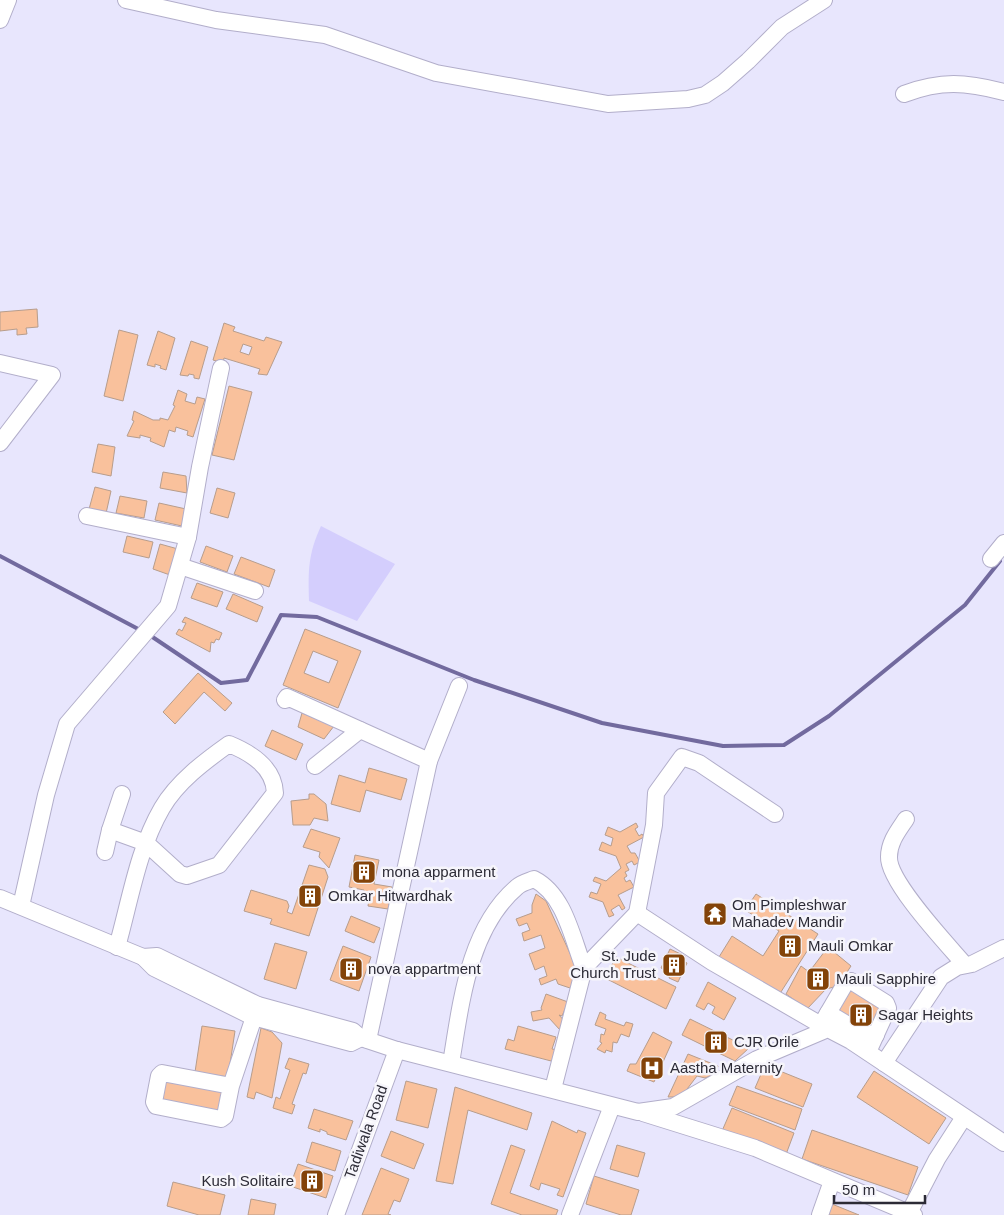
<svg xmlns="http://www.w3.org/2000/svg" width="1004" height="1215" font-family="Arial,sans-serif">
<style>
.green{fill:#d4cefd}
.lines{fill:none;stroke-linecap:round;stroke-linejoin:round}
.stream{stroke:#726a9e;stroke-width:4}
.building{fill:#f9c19c;stroke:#b79d8c;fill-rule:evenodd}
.minor-casing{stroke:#b2aeca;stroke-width:18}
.minor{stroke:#fff;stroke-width:16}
.labels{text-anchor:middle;stroke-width:5;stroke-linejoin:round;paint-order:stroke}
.poi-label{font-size:15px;fill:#2c2b36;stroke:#f6f5fb;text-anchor:start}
.street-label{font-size:15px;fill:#2c2b36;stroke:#f6f5fb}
</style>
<rect width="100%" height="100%" fill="#e8e6fd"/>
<!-- green -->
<path class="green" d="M321 526 395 564 357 621 309 601C308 571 308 554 321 526Z"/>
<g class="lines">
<!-- stream -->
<g class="stream">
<path d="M0 556 142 631"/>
<path d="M148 634 221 683 247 680 281 615 317 617 474 680 602 723 723 746 784 745 829 716 965 605 1000 561"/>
</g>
</g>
<!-- building -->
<g class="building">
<path d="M37 309 38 327 26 328 27 334 17 335V329L0 331V312Z"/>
<path d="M224 323 235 327 233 331 264 341 266 337 282 342 267 375 258 374 260 369 224 358 223 363 213 360ZM243 344 252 347 249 355 240 352Z"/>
<path d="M119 330 138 335 123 401 104 396Z"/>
<path d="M158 331 175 338 166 370 160 368 161 366 155 364V367L147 365Z"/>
<path d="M191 341 208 347 199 379 194 378V375L189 374 188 376 180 375Z"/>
<path d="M229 386 252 392 234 460 212 455Z"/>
<path d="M178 390 187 394 185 401 195 404 197 397 205 399 193 437 187 435 188 431 176 427 175 432 169 430 164 447 150 441 151 438 140 435V438L127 436 134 421 132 420 134 411 153 420H160V418L168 420 175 406 173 405Z"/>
<path d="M98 444 115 447 111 476 92 472Z"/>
<path d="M163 472 186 476 187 493 160 488Z"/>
<path d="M95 487 111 491 105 518 88 513Z"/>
<path d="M217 488 235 493 228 518 210 513Z"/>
<path d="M120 496 147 501 144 518 116 513Z"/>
<path d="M159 503 186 509 182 526 155 520Z"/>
<path d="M127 536 153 542 149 558 123 552Z"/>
<path d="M160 544 178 549 170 575 153 569Z"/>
<path d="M206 546 233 556 227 572 200 562Z"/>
<path d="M241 557 275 570 269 587 234 574Z"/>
<path d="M197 583 223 592 217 607 191 598Z"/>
<path d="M233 594 263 607 257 622 226 609Z"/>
<path d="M185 617 222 633 219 640 216 639 214 643 211 642 210 652 176 634 179 629 182 631 186 623 182 622Z"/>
<path d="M305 629 361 651 338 708 283 685ZM313 651 338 661 329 683 304 673Z"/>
<path d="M198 673 232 703 225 711 204 692 175 724 163 712Z"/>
<path d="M302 713 334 726 324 739 298 727Z"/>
<path d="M272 730 303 744 296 760 265 746Z"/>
<path d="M369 768 407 779 401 800 366 790 360 812 331 804 339 775 365 783Z"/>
<path d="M309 794H314L326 804 328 821 314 818 310 825H293L291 801 309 799Z"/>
<path d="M636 823 638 827 635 829 639 836 642 834 644 837 627 846 631 853H635L640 862 634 865 632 861 626 864 629 870 625 872 627 876 624 878 626 882 630 880 634 887 618 895 625 908 622 910 619 905 611 910 614 915 609 917 603 902 589 897 591 892 597 894 601 884 593 881 595 877 606 881 621 868 616 856 599 850 602 842 611 846 613 838 605 835 608 827 620 832Z"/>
<path d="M311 829 340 838 329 868 319 857 320 852 303 847Z"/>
<path d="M355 855 379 860 374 884 392 887 388 909 368 906 369 899 365 898 364 890 349 887Z"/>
<path d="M309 865 325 869 328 877 309 936 270 924 272 919 244 911 251 890 287 901 289 906 287 912 292 914Z"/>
<path d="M536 894 546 901 579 973 576 976H571L574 983 570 988 558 984 556 979 541 985 539 979 547 976 544 966 535 970 529 954 545 948 541 935 524 941 522 933 530 930 527 923 519 926 516 919 532 913V905Z"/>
<path d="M756 894 818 934 779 995 719 957 732 936 763 956 779 931 745 910Z"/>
<path d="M351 916 380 928 374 943 345 931Z"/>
<path d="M275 943 307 952 296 989 264 979Z"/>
<path d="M343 946 371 957 359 991 330 980Z"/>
<path d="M828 947 851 966 838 986 826 989 807 1009 786 994 801 966 809 972Z"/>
<path d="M670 949 685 956 683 961 687 963 678 982 669 978 671 973 661 968Z"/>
<path d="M616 957 676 987 666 1009 605 978Z"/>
<path d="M708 982 736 998 724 1020 712 1013 715 1007 708 1003 704 1010 696 1006Z"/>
<path d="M849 988 882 1005 873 1031 834 1008Z"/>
<path d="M546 994 568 1002 562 1016 559 1015 567 1024 560 1030 549 1018 533 1021 531 1012 542 1010 541 1008Z"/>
<path d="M600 1012 606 1015 605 1019 624 1026 626 1022 633 1024 629 1037 621 1034 617 1043 613 1042 612 1052 606 1050 605 1053 597 1049 602 1043 600 1042 601 1034 604 1035 606 1029 595 1025Z"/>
<path d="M690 1019 749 1048 735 1061 682 1035Z"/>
<path d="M202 1026 235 1031 228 1077 195 1072Z"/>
<path d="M518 1026 556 1037 552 1049 558 1050 555 1062 505 1049 508 1039 514 1041Z"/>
<path d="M261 1028 272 1032 282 1043 272 1098 256 1092 254 1099 247 1097Z"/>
<path d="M653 1032 672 1042 654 1082 627 1071 630 1064H636Z"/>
<path d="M688 1054 718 1066 715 1074 705 1078 697 1076 681 1097H668Z"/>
<path d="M289 1058 309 1064 306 1074 303 1073 292 1104 295 1105 292 1114 273 1108 276 1097 280 1099 290 1070 285 1068Z"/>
<path d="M765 1065 812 1084 803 1107 755 1088Z"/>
<path d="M874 1071 946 1118 929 1144 857 1097Z"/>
<path d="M163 1076 227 1088 222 1116 157 1103Z"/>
<path d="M406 1081 437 1089 428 1128 396 1120Z"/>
<path d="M737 1086 802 1109 795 1130 729 1105Z"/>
<path d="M455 1087 532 1113 527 1130 468 1110 453 1184 436 1181Z"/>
<path d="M732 1108 794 1133 785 1157 722 1131Z"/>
<path d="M314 1109 353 1121 346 1140 327 1134V1132L320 1129V1132L308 1128Z"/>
<path d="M552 1121 577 1133 578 1130 586 1133 563 1197 557 1195 560 1189 541 1183 539 1190 530 1186Z"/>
<path d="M812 1130 918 1167 908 1195 802 1159Z"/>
<path d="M391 1131 424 1144 414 1169 381 1156Z"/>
<path d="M312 1142 341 1151 335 1171 306 1162Z"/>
<path d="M511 1145 525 1150 510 1193 558 1210 556 1215H522L491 1204Z"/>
<path d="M617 1145 645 1153 638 1177 610 1169Z"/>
<path d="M298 1164 333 1176 326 1198 290 1186Z"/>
<path d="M381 1168 409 1179 400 1202 394 1200 388 1214 391 1215H362Z"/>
<path d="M594 1176 639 1190 631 1215H621L586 1204Z"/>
<path d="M173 1182 225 1195 220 1215H199L167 1206Z"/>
<path d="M251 1199 276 1204 274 1215H248Z"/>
<path d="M827 1202 859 1215H822Z"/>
</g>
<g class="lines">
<!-- minor casing -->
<g class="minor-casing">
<g id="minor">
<path d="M126 0 216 20 325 35 436 73 608 104 688 99 705 95 723 83 748 61 782 27 824 0"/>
<path d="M0 20 8 0"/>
<path d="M904 94C941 80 966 82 1004 92"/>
<path d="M0 363 52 375 0 443"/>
<path d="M87 516 188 537"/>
<path d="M991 559 1004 543"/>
<path d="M180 566 255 591"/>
<path d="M285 700 287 697 429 761"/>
<path d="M315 766 360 730"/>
<path d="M906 819C898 831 889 842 889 857 888 882 948 945 965 965"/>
<path d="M105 852 110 830"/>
<path d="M0 898 143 957 157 956 258 1005 353 1031 361 1038 397 1050 638 1112 673 1107 757 1059 828 1029 851 1041 1004 1143"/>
<path d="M21 906 46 795 67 724 168 606 188 537 200 467 221 368"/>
<path d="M637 913 712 962 828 1029"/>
<path d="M117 947C130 901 138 849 162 808 177 782 205 761 229 744 251 753 274 767 275 793L219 865 187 876 180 874 146 843 110 830 122 794"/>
<path d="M143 957 154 968 253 1017 351 1043 361 1038"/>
<path d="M828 1013 860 1032 876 1035"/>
<path d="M821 1025 845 984 851 981 886 1003 888 1008 868 1052"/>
<path d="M368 1040 429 761 459 686"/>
<path d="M451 1063C461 1004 468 929 517 887 521 883 529 881 534 879 565 895 572 938 584 968"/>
<path d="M884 1063 941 977 957 967 972 964 1004 948"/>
<path d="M231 1086 162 1073 159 1076 154 1102 156 1106 221 1119 225 1116 231 1086 258 1005"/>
<path d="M553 1089 584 968 637 913 654 825 656 793 682 757 699 763 775 814"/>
<path d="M643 1113 755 1148 914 1215"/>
<path d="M909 1213 937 1159 964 1117"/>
<path d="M336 1215 397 1050"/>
<path d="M570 1215 612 1106"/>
<path d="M820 1215 832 1181"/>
</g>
</g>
<!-- minor -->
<use href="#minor" class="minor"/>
</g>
<!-- icons -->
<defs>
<g id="building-square" transform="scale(1.25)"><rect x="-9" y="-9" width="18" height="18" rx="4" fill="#834309" stroke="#f6f5fb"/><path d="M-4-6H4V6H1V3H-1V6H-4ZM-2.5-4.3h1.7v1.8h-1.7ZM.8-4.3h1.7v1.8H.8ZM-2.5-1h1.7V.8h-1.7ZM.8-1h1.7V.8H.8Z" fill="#fff"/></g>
<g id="temple-square" transform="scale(1.25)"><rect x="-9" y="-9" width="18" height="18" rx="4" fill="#834309" stroke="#f6f5fb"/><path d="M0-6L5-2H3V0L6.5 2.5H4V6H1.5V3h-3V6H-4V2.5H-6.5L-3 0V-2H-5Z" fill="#fff"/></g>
<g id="hospital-square" transform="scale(1.25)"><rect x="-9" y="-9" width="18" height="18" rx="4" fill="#834309" stroke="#f6f5fb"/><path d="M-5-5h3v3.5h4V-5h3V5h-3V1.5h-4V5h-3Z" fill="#fff"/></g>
</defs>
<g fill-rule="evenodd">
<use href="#building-square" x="364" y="872"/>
<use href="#building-square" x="310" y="896"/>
<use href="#temple-square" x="715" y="914"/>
<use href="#building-square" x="790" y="946"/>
<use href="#building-square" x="674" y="965"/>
<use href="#building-square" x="351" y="969"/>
<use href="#building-square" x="818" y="979"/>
<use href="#building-square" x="861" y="1015"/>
<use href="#building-square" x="716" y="1042"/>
<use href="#hospital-square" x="652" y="1068"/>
<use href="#building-square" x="312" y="1181"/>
</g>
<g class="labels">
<!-- poi labels -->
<g class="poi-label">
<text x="382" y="877">mona apparment</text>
<text x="328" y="901">Omkar Hitwardhak</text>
<text x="732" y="910">Om Pimpleshwar<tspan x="732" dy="17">Mahadev Mandir</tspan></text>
<text x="808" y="951">Mauli Omkar</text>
<text x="656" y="961" text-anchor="end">St. Jude<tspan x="656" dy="17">Church Trust</tspan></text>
<text x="368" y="974">nova appartment</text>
<text x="836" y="984">Mauli Sapphire</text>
<text x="878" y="1020">Sagar Heights</text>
<text x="734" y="1047">CJR Orile</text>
<text x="670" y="1073">Aastha Maternity</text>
<text x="294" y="1186" text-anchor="end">Kush Solitaire</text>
</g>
<!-- street labels -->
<g class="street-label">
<text transform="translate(366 1132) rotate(-70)" y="5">Tadiwala Road</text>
</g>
</g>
<!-- scale -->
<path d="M834 1195v8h91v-8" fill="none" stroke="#2c2b36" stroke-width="2.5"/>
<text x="842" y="1195" font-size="15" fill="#2c2b36" stroke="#f6f5fb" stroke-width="4" paint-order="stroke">50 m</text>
</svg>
